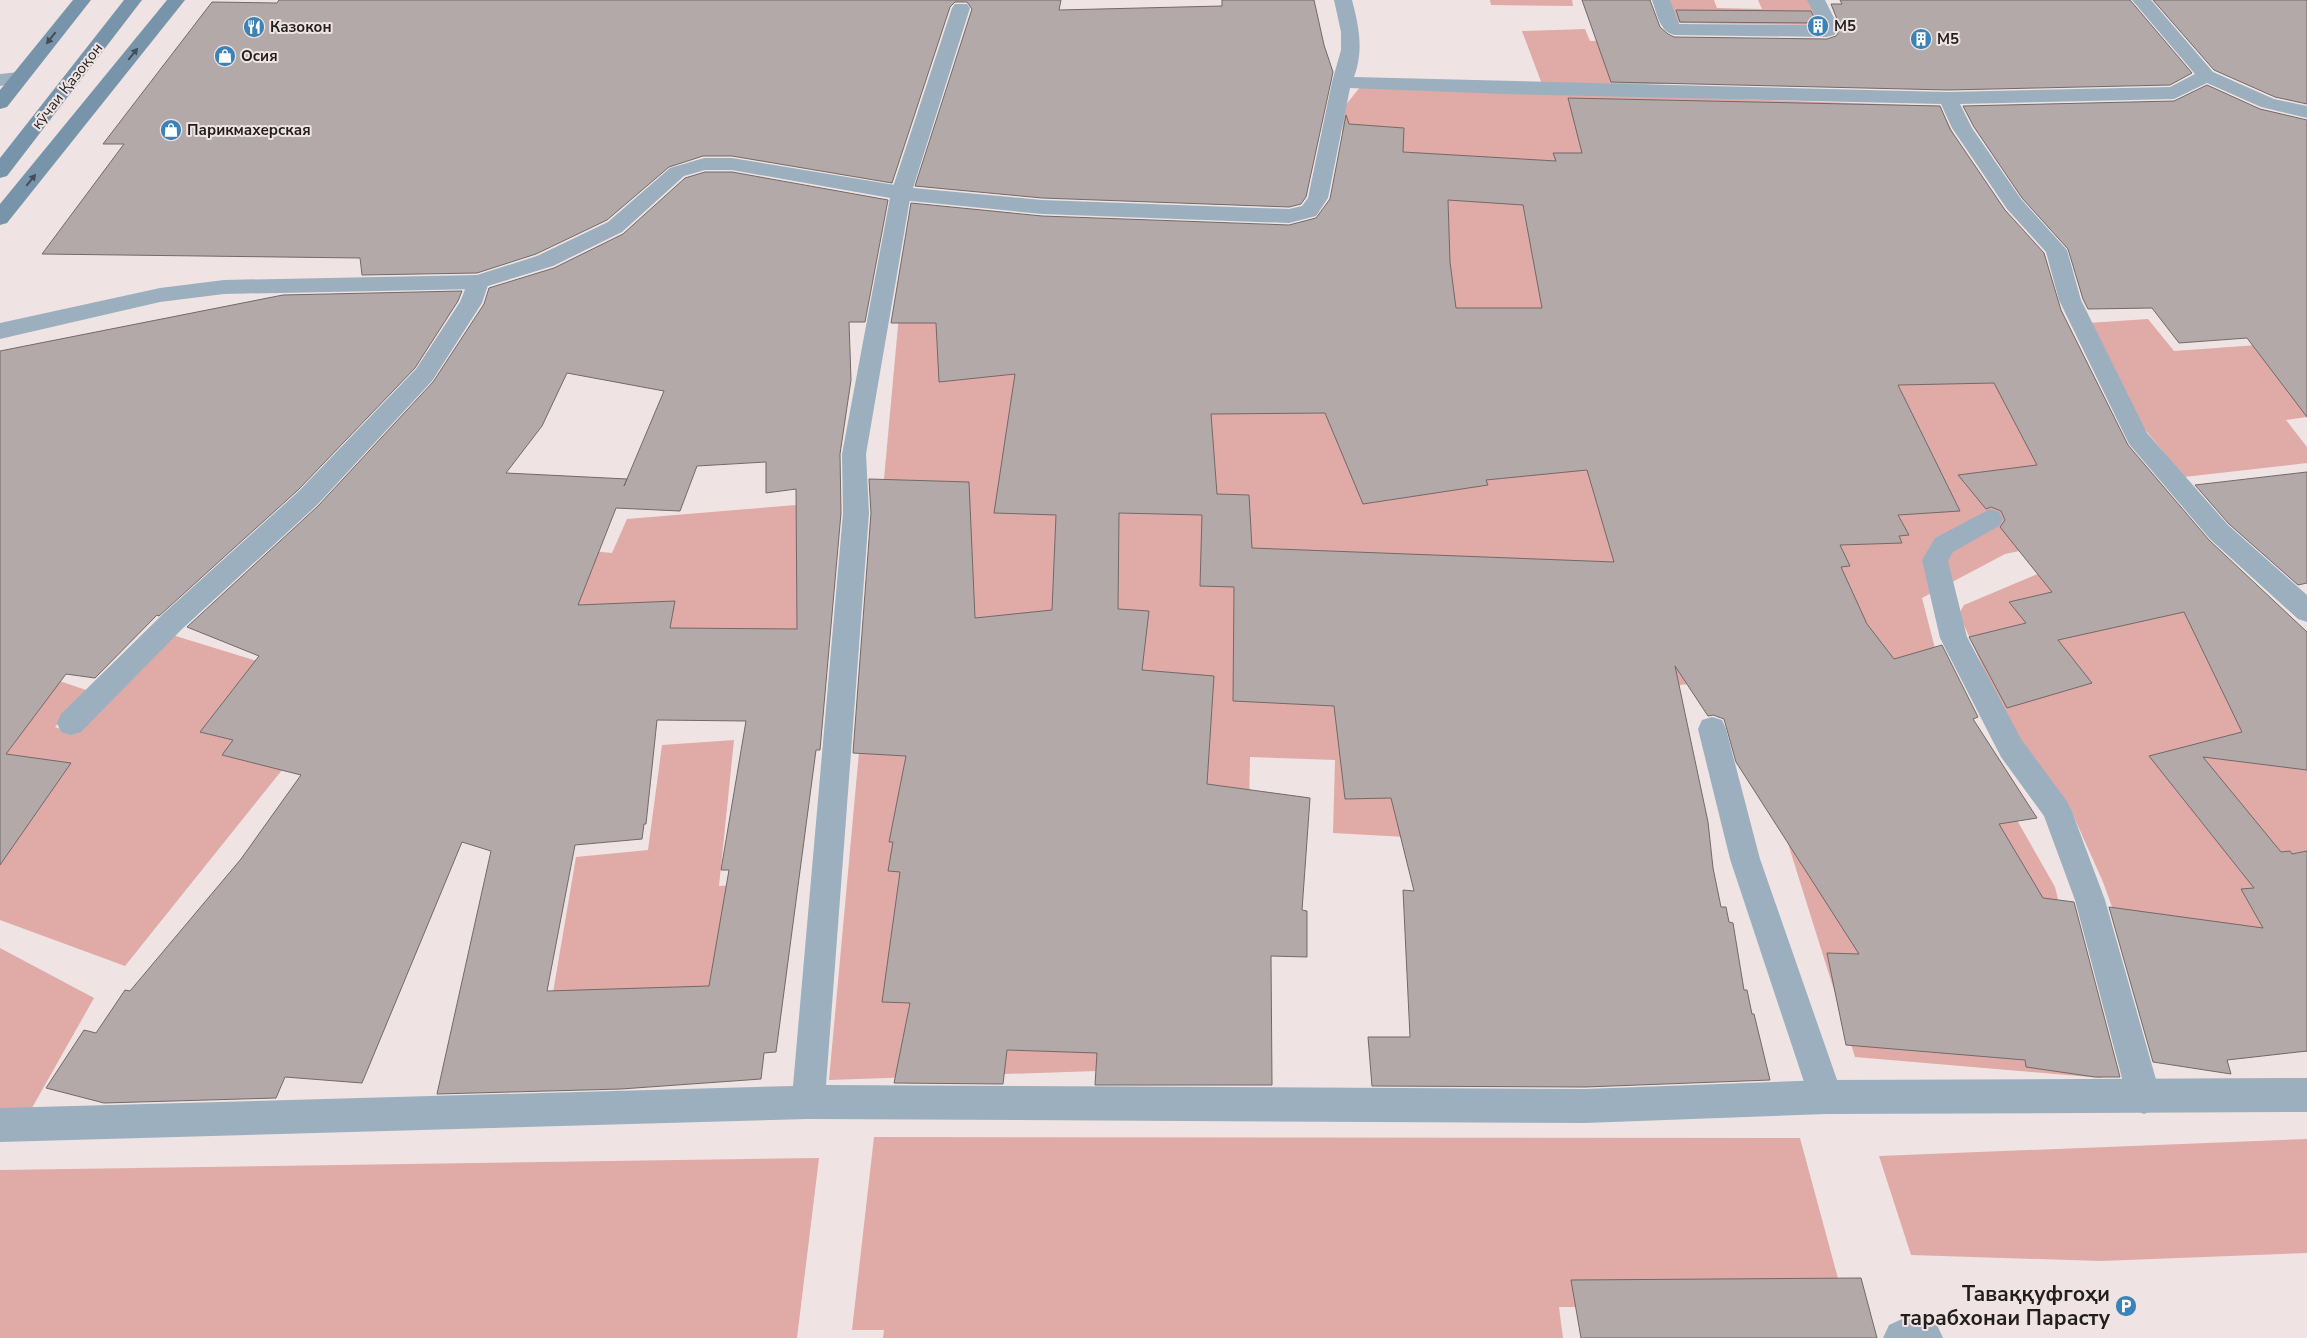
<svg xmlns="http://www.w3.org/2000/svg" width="2307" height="1338" font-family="'Nunito Sans',sans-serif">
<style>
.green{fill:#e0aaa7}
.building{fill:#b3a9a8;stroke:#726968;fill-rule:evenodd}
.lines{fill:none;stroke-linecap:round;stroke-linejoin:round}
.lane{fill:#9cafbf;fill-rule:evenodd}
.street{fill:#9cafbf;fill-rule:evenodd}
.secondary{fill:#7894ab;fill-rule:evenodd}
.oneway{fill:#444d56}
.labels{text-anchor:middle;stroke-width:4;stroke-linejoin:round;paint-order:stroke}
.far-poi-label{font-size:15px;font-weight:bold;fill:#221e1e;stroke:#efe4e3;text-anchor:start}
.far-street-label{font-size:15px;fill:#221e1e;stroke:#efe4e3}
.near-poi-label{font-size:21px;font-weight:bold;fill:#221e1e;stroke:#efe4e3;text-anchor:end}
</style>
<rect width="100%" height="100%" fill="#efe4e3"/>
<!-- green -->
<g class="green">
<path d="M1490 0H1572L1573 6 1491 5Z"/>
<path d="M1669 0H1714L1717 8 1762 9 1758 0H1811L1823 25 1678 23Z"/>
<path d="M1585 29 1590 41 1645 39 1665 84 1543 87 1522 31Z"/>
<path d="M1361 86 1940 106 1968 164 2036 248 2052 298 2121 436 2184 517 2005 554 1922 598 1948 699 2055 887 2102 1078 1855 1057 1736 678 1657 688 1442 839 1333 833 1335 760 1250 757 1244 1066 829 1080 902 282 1251 248 1336 216 1344 107Z"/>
<path d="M2148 319 2174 351 2272 344 2307 417 2286 420 2307 447V463L2184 477 2143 427 2088 323Z"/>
<path d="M363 468 521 544 612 553 627 519 796 505 816 525 811 671 636 646Z"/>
<path d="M2211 542 2307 650V1052L2164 1051 2103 882 2069 806 2011 730 1959 614 1964 605 2040 573Z"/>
<path d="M166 633 347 689 125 966 0 920V714L39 674 89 691 55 727 74 734Z"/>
<path d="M734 740 719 886 767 883 759 998 549 1016 576 857 648 850 662 745Z"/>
<path d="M0 948 94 998 24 1122H0Z"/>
<path d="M874 1137 1800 1138 1846 1308 1559 1307 1563 1338H883L884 1330H852Z"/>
<path d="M2307 1139V1253L2101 1261 1911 1255 1879 1156Z"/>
<path d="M819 1158 797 1338H0V1170Z"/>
</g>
<!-- building -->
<g class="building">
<path d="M279 0H1061L1059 10 1222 6V0H1314L1324 45 1333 72 1306 197 1301 204 1289 207 1042 198 915 186 972 9 967 2H955L950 7 892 183 732 156H703L669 167 607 220 536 254 477 273 362 275 360 258 42 254 124 144H103L212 2 277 3Z"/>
<path d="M1582 0H1650L1660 27 1668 34 1674 37 1827 39 1836 36 1841 29 1831 4H1842L1840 0H2130L2192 73 2170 85 1948 90 1611 82Z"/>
<path d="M2153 0H2307V104L2275 97 2214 70Z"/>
<path d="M1676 10 1811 11 1817 23 1680 22Z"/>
<path d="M2207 85 2260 109 2307 120V417L2247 338 2179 343 2152 308 2088 309 2083 299 2068 249 2022 198 1974 127 1963 106 2174 101Z"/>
<path d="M1568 98 1940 106 1950 129 2005 210 2044 253 2061 310 2128 445 2209 540 2307 632V770L2203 757 2281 852 2290 851 2292 854 2307 851V1051L2227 1060 2231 1074 2153 1062 2109 907 2263 928 2241 889 2254 888 2149 756 2242 732 2184 612 2058 640 2092 683 2007 708 1969 637 2026 623 2009 602 2052 592 2000 527 2005 520 2001 511 1991 507 1986 509 1958 475 2037 465 1994 383 1898 385 1960 511 1898 515 1909 535 1899 536 1902 543 1840 545 1850 566 1841 567 1867 624 1894 659 1942 645 1978 717 1973 719 2037 818 1999 824 2043 898 2074 902 2120 1077H2095L2026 1067 2025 1060 1846 1045 1827 953 1859 954 1736 762 1724 719 1713 715 1708 716 1675 666 1708 822 1713 868 1721 907H1726L1729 922 1733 923 1744 990H1747L1752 1014H1754L1770 1080 1585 1087 1372 1086 1368 1037H1410L1403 890 1414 891 1391 798 1345 799 1334 706 1233 701 1234 587 1200 586 1202 515 1119 513 1118 609 1149 611 1142 670 1214 676 1207 784 1310 798 1302 910 1307 911V957L1271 956 1272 1085H1095L1097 1053 1007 1050 1003 1084 894 1083 910 1003 882 1002 900 872 888 871 893 842H889L906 756 853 753 871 513 869 479 969 482 975 618 1052 610 1056 515 994 513 1015 374 939 382 936 323H891L911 203 1042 216 1289 225 1316 218 1330 199 1346 115 1349 124 1404 128 1403 152 1556 161 1553 153H1582ZM1448 200 1523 205 1542 308H1456L1450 262ZM1325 413 1363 504 1488 485 1486 480 1587 470 1614 562 1252 548 1249 495 1217 494 1211 414Z"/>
<path d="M705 172H732L888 200 865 322H849L851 380 840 454 841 513 820 750H816L776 1052 764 1053 761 1079 621 1089 437 1094 491 851 462 842 362 1083 285 1077 276 1098 104 1103 46 1088 84 1030 96 1033 125 990 130 991 241 859 301 775 222 755 233 740 200 732 259 656 187 627 318 506 433 382 484 304 489 288 554 268 623 234 685 178ZM567 373 664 391 624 486 627 479 506 473 542 426ZM766 462V493L796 489 797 629 670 628 675 601 578 605 616 508 680 511 697 466ZM657 720 746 721 721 870H729L709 986 547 991 575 845 642 839 644 824H646Z"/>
<path d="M462 291 458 301 415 368 298 490 159 616 157 615 95 678 66 674 6 754 71 763 0 865V351L283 295Z"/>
<path d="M2307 472V583L2298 585 2229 524 2195 485Z"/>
<path d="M1861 1278 1877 1338H1581L1571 1280Z"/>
</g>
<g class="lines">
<!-- lane -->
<g class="lane">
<path d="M1334 0H1352C1359 27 1364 50 1354 77L1948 92 2170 87 2195 74 2132 0H2151L2213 72 2274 99 2307 106V118L2261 107 2207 83 2174 99 1960 104 1972 128 2021 199 2067 250 2081 300 2147 433 2228 525 2307 595V622L2298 619 2210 539 2129 444 2059 300 2046 252 2007 209 1952 128 1941 104 1505 94 1350 88 1328 198 1316 216 1289 223 1042 214 901 200 894 198 891 193 952 8 955 4H967L970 8 913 188 1042 200 1289 209 1302 206 1308 198 1332 82 1341 50V32Z"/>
<path d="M1652 0H1670L1679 24 1820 25 1807 0H1825L1839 28 1834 35 1827 37 1674 35C1659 31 1657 13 1652 0Z"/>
<path d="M19 72 26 74 29 78 26 82 0 86V74Z"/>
<path d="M478 275 486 277 489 282 482 303 432 381 317 505 181 630 81 732 71 735 61 732 57 723 61 714 163 614 299 491 416 369 460 302 470 277Z"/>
<path d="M1990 509 1999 512 2003 519 1999 526 1953 552 1948 561 1967 637 2021 739 2066 800 2071 809 2105 900 2161 1097 2156 1109 2144 1114 2132 1109 2127 1097 2075 900 2044 816 2001 757 1940 638 1922 560 1935 538Z"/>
<path d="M1712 717 1722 720 1726 729 1760 859 1843 1097 1838 1109 1826 1114 1814 1109 1809 1097 1730 859 1698 729 1702 720Z"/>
<path d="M1902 1319H1924L1937 1325 1943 1338H1883L1889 1325Z"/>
</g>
<!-- street -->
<path class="street" d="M704 158H732L901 186 908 188 911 193 866 454 869 513 826 1085 1585 1089 1826 1080 2307 1078V1112L1826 1114 1585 1123 808 1119 0 1142V1108L793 1086 843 513 842 454 890 198 732 170H705L684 176 622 232 553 266 478 289 224 294 160 302 0 339V323L160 288 224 280 477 275 537 256 608 222 670 168Z"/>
<!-- secondary -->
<g class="secondary">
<path d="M73 0H91L7 107 0 109V90Z"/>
<path d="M124 0H142L7 176 0 178V158Z"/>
<path d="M167 0H185L7 223 0 225V204Z"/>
</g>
</g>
<!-- one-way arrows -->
<defs><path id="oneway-solid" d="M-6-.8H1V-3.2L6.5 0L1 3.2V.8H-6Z" transform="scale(1.25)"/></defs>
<g class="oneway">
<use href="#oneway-solid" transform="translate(51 38) rotate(128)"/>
<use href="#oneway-solid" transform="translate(133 54) rotate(-51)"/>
<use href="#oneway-solid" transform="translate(31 180) rotate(-51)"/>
</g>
<!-- icons -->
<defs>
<g id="building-disc" transform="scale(1.125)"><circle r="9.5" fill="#3b83b7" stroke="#efe4e3"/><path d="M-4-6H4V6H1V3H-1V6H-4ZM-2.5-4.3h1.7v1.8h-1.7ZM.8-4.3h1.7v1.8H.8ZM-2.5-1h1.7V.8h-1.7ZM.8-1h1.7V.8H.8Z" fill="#fff"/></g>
<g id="restaurant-disc" transform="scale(1.125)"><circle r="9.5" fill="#3b83b7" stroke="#efe4e3"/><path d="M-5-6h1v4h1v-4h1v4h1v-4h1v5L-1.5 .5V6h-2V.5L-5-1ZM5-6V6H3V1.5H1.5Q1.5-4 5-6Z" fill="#fff"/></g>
<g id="shop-disc" transform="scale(1.125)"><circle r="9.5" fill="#3b83b7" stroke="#efe4e3"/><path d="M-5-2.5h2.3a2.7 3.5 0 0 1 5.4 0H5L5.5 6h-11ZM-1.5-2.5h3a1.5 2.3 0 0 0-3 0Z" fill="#fff"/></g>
<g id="parking-disc" transform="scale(1.125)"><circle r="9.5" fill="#3b83b7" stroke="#efe4e3"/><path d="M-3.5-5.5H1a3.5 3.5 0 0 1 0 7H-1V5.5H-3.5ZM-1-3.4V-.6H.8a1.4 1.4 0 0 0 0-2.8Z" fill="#fff"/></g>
</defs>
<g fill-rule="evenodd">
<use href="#building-disc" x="1818" y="26"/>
<use href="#restaurant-disc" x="254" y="27"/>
<use href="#building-disc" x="1921" y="39"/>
<use href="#shop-disc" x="225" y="56"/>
<use href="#shop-disc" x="171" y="130"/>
<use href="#parking-disc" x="2126" y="1306"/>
</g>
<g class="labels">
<!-- far-poi labels -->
<g class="far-poi-label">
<text x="1834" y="31">М5</text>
<text x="270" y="32">Казокон</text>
<text x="1937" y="44">M5</text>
<text x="241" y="61">Осия</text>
<text x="187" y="135">Парикмахерская</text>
</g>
<!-- far-street labels -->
<g class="far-street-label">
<text transform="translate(67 86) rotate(-52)" y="5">кӯчаи Қазоқон</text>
</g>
<!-- near-poi labels -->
<g class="near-poi-label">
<text x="2110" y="1301">Таваққуфгоҳи<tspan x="2110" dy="24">тарабхонаи Парасту</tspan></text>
</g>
</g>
</svg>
